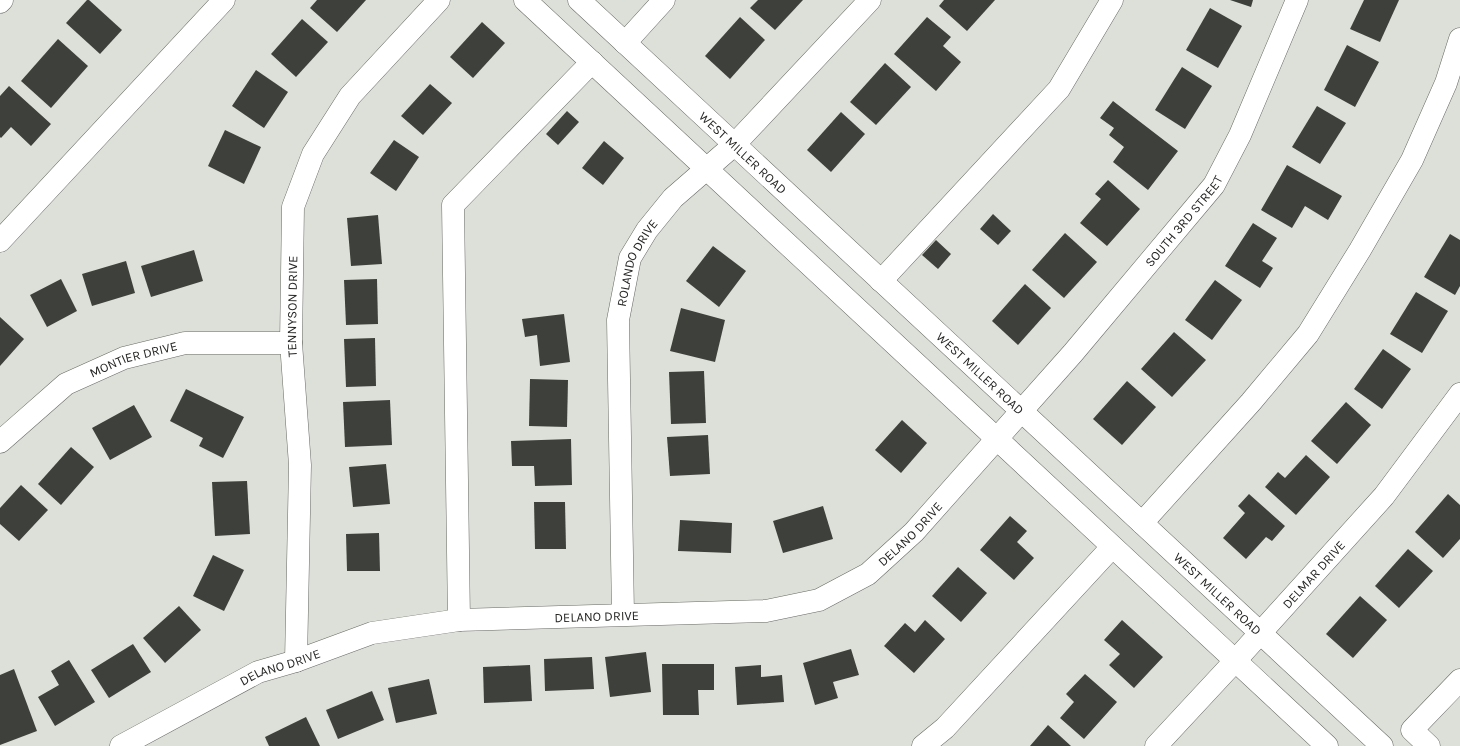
<svg xmlns="http://www.w3.org/2000/svg" width="1460" height="746" font-family="Karla,sans-serif">
<style>
.building{fill:#3e413b}
.lines{fill:none;stroke-linecap:round;stroke-linejoin:round}
.minor-casing{stroke:#686b64;stroke-width:23}
.major-casing{stroke:#686b64;stroke-width:23}
.minor{stroke:#fff;stroke-width:22}
.major{stroke:#fff;stroke-width:22}
.labels{text-anchor:middle;stroke-width:4;stroke-linejoin:round;paint-order:stroke}
.street-label{font-size:13px;fill:#262725;stroke:#e9ede6}
</style>
<rect width="100%" height="100%" fill="#dce0d9"/>
<!-- building -->
<g class="building">
<path d="M87 0H89L122 30 100 54 66 23Z"/>
<path d="M317 0H366L337 32 310 8Z"/>
<path d="M758 0H803L775 30 750 8Z"/>
<path d="M944 0H995L967 31 939 6Z"/>
<path d="M1230 0H1253L1251 7Z"/>
<path d="M1364 0H1399L1380 42 1350 29Z"/>
<path d="M1210 8 1242 26 1218 68 1186 50Z"/>
<path d="M740 17 765 40 730 79 705 56Z"/>
<path d="M927 17 951 37 943 46 961 62 936 91 894 54Z"/>
<path d="M302 19 328 42 296 77 271 54Z"/>
<path d="M482 22 505 43 473 78 450 57Z"/>
<path d="M58 39 88 66 51 108 21 81Z"/>
<path d="M1347 45 1379 62 1355 107 1324 90Z"/>
<path d="M885 63 911 87 876 125 850 102Z"/>
<path d="M1182 67 1212 86 1185 129 1155 110Z"/>
<path d="M256 70 288 92 264 128 232 106Z"/>
<path d="M430 84 452 103 423 135 401 116Z"/>
<path d="M9 86 51 124 31 146 11 127 1 138 0 137V96Z"/>
<path d="M1113 101 1178 151 1148 190 1113 162 1124 147 1109 135 1114 128 1100 118Z"/>
<path d="M1317 106 1346 123 1320 164 1292 147Z"/>
<path d="M567 111 579 122 558 145 546 134Z"/>
<path d="M841 112 865 134 831 172 807 150Z"/>
<path d="M225 130 261 147 244 184 208 166Z"/>
<path d="M394 140 419 157 396 191 370 173Z"/>
<path d="M604 141 624 158 603 185 582 168Z"/>
<path d="M1287 165 1342 196 1328 220 1305 206 1292 228 1261 210Z"/>
<path d="M1108 180 1140 209 1107 246 1080 223 1101 199 1095 194Z"/>
<path d="M993 214 1011 231 998 245 980 229Z"/>
<path d="M378 215 382 264 351 266 347 218Z"/>
<path d="M1253 223 1277 238 1262 261 1273 268 1260 288 1225 266Z"/>
<path d="M1065 233 1097 262 1064 298 1032 270Z"/>
<path d="M1450 234 1460 240V286L1455 295 1424 277Z"/>
<path d="M936 240 951 254 938 269 922 255Z"/>
<path d="M713 246 746 271 719 307 686 281Z"/>
<path d="M194 250 203 281 151 297 141 266Z"/>
<path d="M126 261 135 293 92 306 82 274Z"/>
<path d="M61 279 77 311 47 327 30 295Z"/>
<path d="M377 279 378 324 346 325 344 280Z"/>
<path d="M1215 280 1242 300 1212 340 1185 320Z"/>
<path d="M1025 284 1051 308 1018 345 992 321Z"/>
<path d="M1416 292 1448 311 1422 353 1390 334Z"/>
<path d="M681 308 725 320 715 362 670 351Z"/>
<path d="M564 314 570 362 540 366 537 335 525 337 522 319Z"/>
<path d="M0 317 24 339 0 366Z"/>
<path d="M1174 332 1206 360 1172 397 1141 369Z"/>
<path d="M375 338 376 386 346 387 344 339Z"/>
<path d="M1383 349 1411 369 1382 409 1354 389Z"/>
<path d="M704 371 706 423 671 424 669 372Z"/>
<path d="M530 379 568 380 567 427 529 426Z"/>
<path d="M1127 381 1156 407 1122 445 1093 419Z"/>
<path d="M186 389 244 417 223 458 199 446 203 438 170 421Z"/>
<path d="M390 400 392 445 345 447 343 402Z"/>
<path d="M1346 402 1371 425 1337 464 1311 441Z"/>
<path d="M134 405 152 437 110 460 92 428Z"/>
<path d="M902 420 927 443 901 473 875 450Z"/>
<path d="M708 435 710 474 670 476 667 437Z"/>
<path d="M571 439 572 485 535 486 534 466H512L511 441Z"/>
<path d="M71 447 94 467 61 505 38 484Z"/>
<path d="M1306 455 1330 477 1296 515 1265 487 1278 472 1285 478Z"/>
<path d="M386 464 390 504 353 507 349 467Z"/>
<path d="M247 481 250 534 215 536 212 482Z"/>
<path d="M21 485 48 510 19 541 0 524V508Z"/>
<path d="M1249 494 1285 526 1272 541 1266 537 1246 559 1223 538 1245 513 1238 506Z"/>
<path d="M1448 494 1460 505V539L1443 558 1415 532Z"/>
<path d="M534 502H565L566 549H535Z"/>
<path d="M823 506 833 539 783 553 773 521Z"/>
<path d="M1010 516 1027 531 1017 542 1034 558 1014 580 980 550Z"/>
<path d="M680 520 732 523 731 553 678 551Z"/>
<path d="M379 533 380 571H347L346 534Z"/>
<path d="M1408 549 1433 571 1399 608 1375 586Z"/>
<path d="M213 555 244 570 224 611 193 596Z"/>
<path d="M958 567 987 593 961 622 932 596Z"/>
<path d="M1360 596 1387 620 1353 658 1326 634Z"/>
<path d="M179 606 201 630 165 663 143 638Z"/>
<path d="M925 620 945 639 914 673 884 646 905 623 915 632Z"/>
<path d="M1122 620 1163 657 1134 688 1109 665 1120 654 1104 640Z"/>
<path d="M133 644 151 672 109 698 91 670Z"/>
<path d="M851 649 859 675 833 682 838 698 815 705 803 663Z"/>
<path d="M646 652 651 692 610 697 605 657Z"/>
<path d="M592 657 594 689 545 691 544 659Z"/>
<path d="M69 660 95 702 55 726 38 697 59 685 51 671Z"/>
<path d="M662 664H714V690H698L699 715H663Z"/>
<path d="M530 665 532 701 484 703 483 667Z"/>
<path d="M761 665V677L782 675 784 702 737 705 735 667Z"/>
<path d="M14 669 37 731 0 745V675Z"/>
<path d="M1085 674 1117 702 1084 739 1060 718 1074 702 1066 694Z"/>
<path d="M429 679 437 714 396 723 388 688Z"/>
<path d="M372 691 384 720 338 739 326 710Z"/>
<path d="M306 717 320 746H269L265 737Z"/>
<path d="M1048 725 1071 746H1030Z"/>
</g>
<g class="lines">
<!-- minor casing -->
<g class="minor-casing">
<g id="minor">
<path d="M0 2 2 0"/>
<path d="M625 43 664 0"/>
<path d="M0 241 224 0"/>
<path d="M881 281 1059 89 1112 0"/>
<path id="s1" d="M0 442 66 384 124 358 185 343H291"/>
<path d="M1142 523 1251 402 1308 334 1360 250 1412 160 1446 83 1460 39"/>
<path id="s2" d="M623 614 618 320 630 258 647 230 673 198 734 145 870 0"/>
<path d="M459 620 453 205 592 62"/>
<path id="s3" d="M296 661 300 465 291 343 293 207 313 154 350 96 439 0"/>
<path id="s4" d="M121 746 258 672 296 661 372 633 459 620 766 611 819 600 868 574 914 532 1073 353 1214 185 1240 135 1297 0"/>
<path d="M923 746 945 728 1112 547"/>
<path id="s5" d="M1156 746 1235 661 1384 496 1460 394"/>
<path d="M1429 746 1412 730 1460 680"/>
</g>
</g>
<!-- major casing -->
<g class="major-casing">
<g id="major">
<path d="M525 0 1327 746"/>
<path id="s6" d="M579 0 1382 746"/>
</g>
</g>
<!-- minor -->
<use href="#minor" class="minor"/>
<!-- major -->
<use href="#major" class="major"/>
</g>
<g class="labels">
<!-- street labels -->
<g class="street-label">
<text dy="5" stroke="none"><textPath href="#s6" startOffset="224">WEST MILLER ROAD</textPath></text>
<text dy="5" stroke="none"><textPath href="#s4" startOffset="1255">SOUTH 3RD STREET</textPath></text>
<text dy="5" stroke="none"><textPath href="#s2" startOffset="355">ROLANDO DRIVE</textPath></text>
<text dy="5" stroke="none"><textPath href="#s3" startOffset="355">TENNYSON DRIVE</textPath></text>
<text dy="5" stroke="none"><textPath href="#s1" startOffset="160">MONTIER DRIVE</textPath></text>
<text dy="5" stroke="none"><textPath href="#s6" startOffset="548">WEST MILLER ROAD</textPath></text>
<text dy="5" stroke="none"><textPath href="#s4" startOffset="839">DELANO DRIVE</textPath></text>
<text dy="5" stroke="none"><textPath href="#s5" startOffset="233">DELMAR DRIVE</textPath></text>
<text dy="5" stroke="none"><textPath href="#s6" startOffset="872">WEST MILLER ROAD</textPath></text>
<text dy="5" stroke="none"><textPath href="#s4" startOffset="502">DELANO DRIVE</textPath></text>
<text dy="5" stroke="none"><textPath href="#s4" startOffset="178">DELANO DRIVE</textPath></text>
</g>
</g>
</svg>
